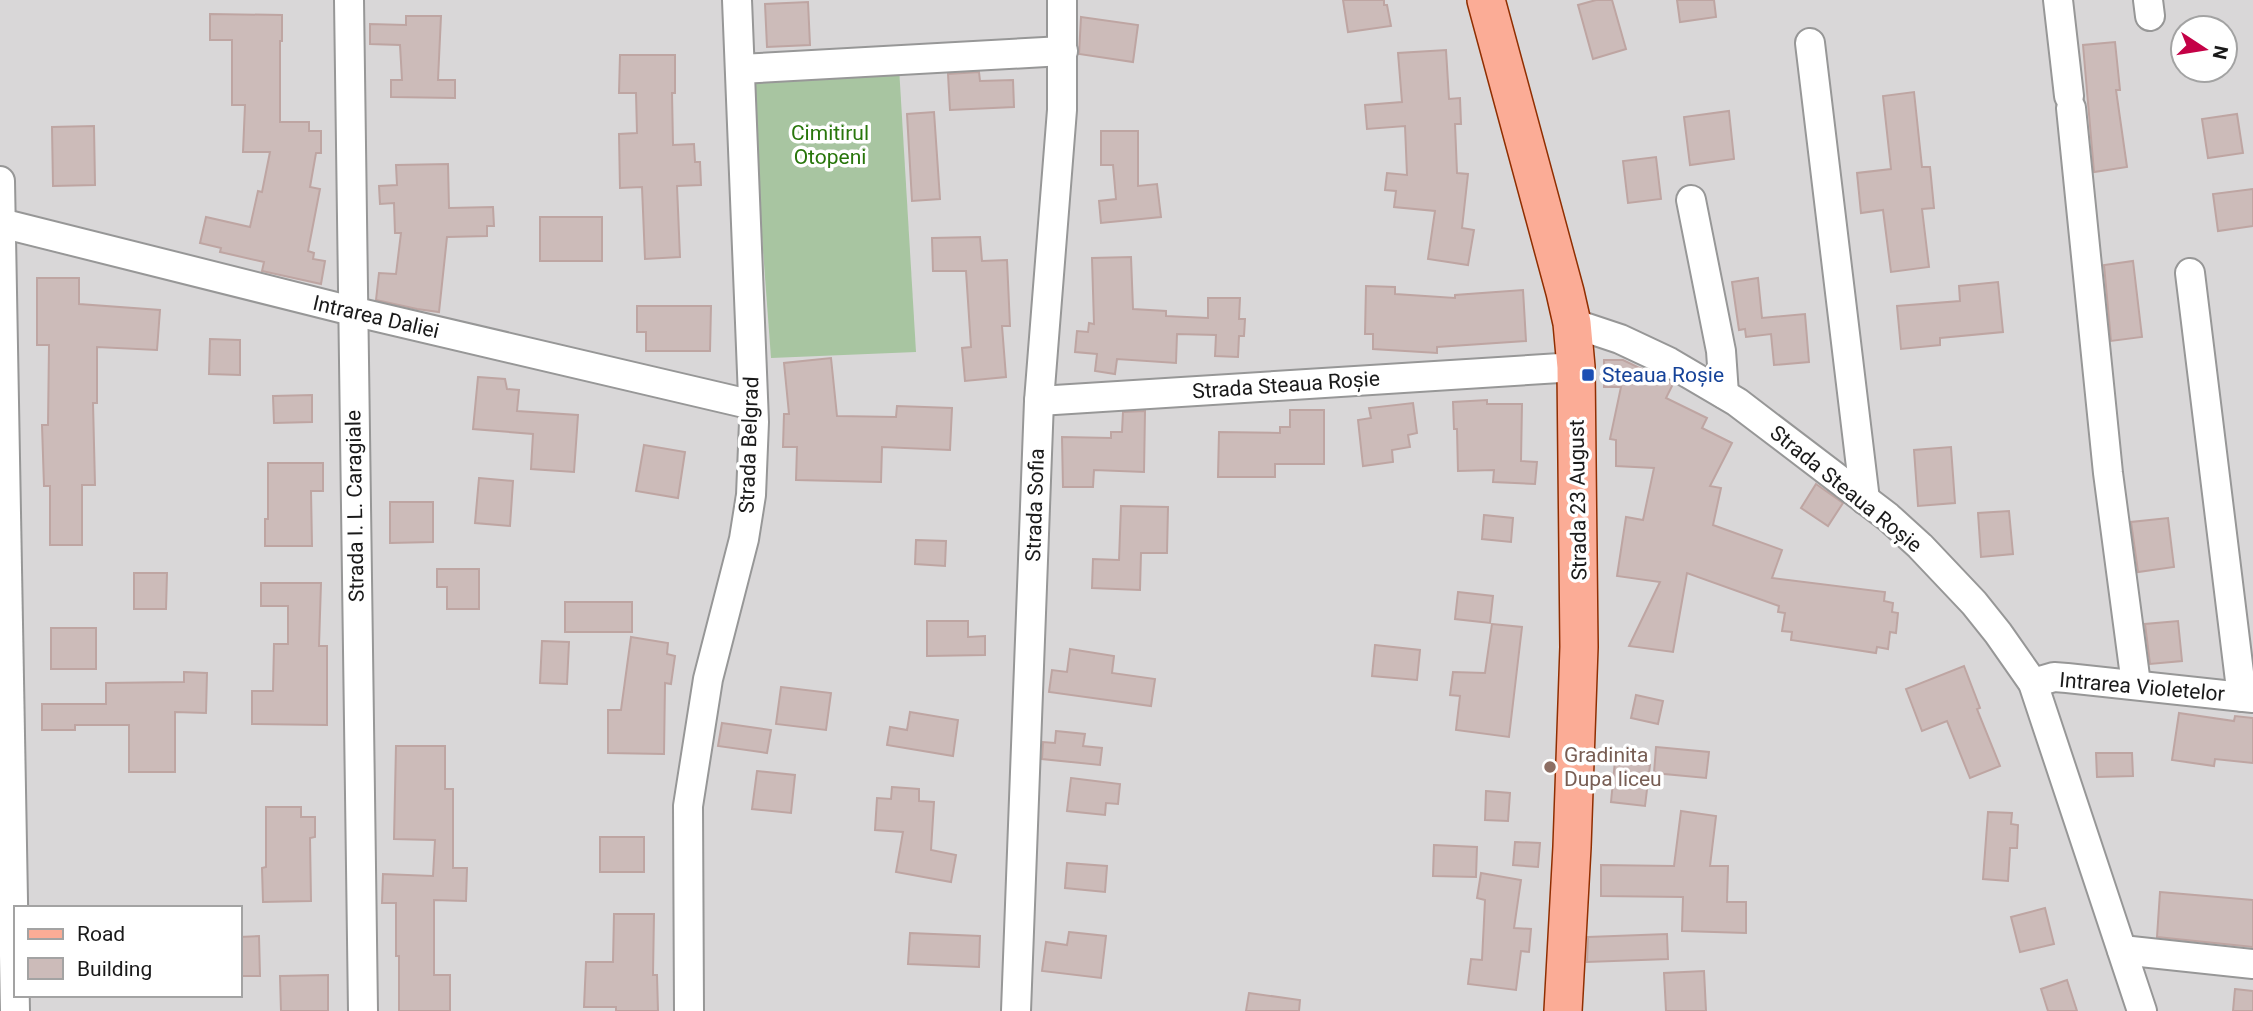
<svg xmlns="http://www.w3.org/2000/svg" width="2253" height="1011" font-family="Roboto,sans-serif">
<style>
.residential{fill:#d9d7d8;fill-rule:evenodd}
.cemetery{fill:#a8c5a1}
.building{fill:#ccbbb9;stroke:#bea5a2;stroke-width:2}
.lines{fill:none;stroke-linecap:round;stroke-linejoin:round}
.minor-casing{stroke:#979797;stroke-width:32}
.major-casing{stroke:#902e01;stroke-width:40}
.minor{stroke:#fff;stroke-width:28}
.major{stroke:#fbac96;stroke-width:37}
.transit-dot{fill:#1a4fb4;stroke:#fff;stroke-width:2.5}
.education-dot{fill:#8d6e63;stroke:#fff;stroke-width:2.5}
.labels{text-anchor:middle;stroke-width:7;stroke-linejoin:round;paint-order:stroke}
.park-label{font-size:21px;fill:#28760b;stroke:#fff}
.street-label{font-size:21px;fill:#1a1a1a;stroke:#fff}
.transit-label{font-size:21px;fill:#164399;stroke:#fff;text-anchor:start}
.education-label{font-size:21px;fill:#785e54;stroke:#fff;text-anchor:start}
</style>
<rect width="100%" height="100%" fill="#ece4e0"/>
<!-- residential -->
<path class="residential" d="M0 0H2253V1011H0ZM2183 28H2225V70H2183ZM16 908H240V995H16Z"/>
<!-- cemetery -->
<path class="cemetery" d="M899 67 916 352 771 358 750 75Z"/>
<!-- building -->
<g class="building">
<path d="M1343 0H1384V5H1387L1391 26 1348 32Z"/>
<path d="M1596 0H1612L1626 49 1593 59 1578 5Z"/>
<path d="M1677 0H1714L1716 17 1680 22Z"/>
<path d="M808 2 810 45 767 47 765 4Z"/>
<path d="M210 14 282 15V41H280V122H309V131H321V153H316L310 187 320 189 308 251 314 253 313 259 325 261 321 284 262 271 264 262 220 252 221 248 200 243 206 217 250 227 258 191 262 192 270 152H243L245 105H232V40H210Z"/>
<path d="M406 16H441L438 80H455V98L391 97V80H402L400 45 370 44V24L406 25Z"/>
<path d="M1081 17 1138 25 1133 62 1079 54Z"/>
<path d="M2115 42 2120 90H2116L2127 167 2094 172 2083 45Z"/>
<path d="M1446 50 1449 99 1460 98 1461 124H1455L1457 173 1468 174 1462 228 1474 230 1468 265 1428 259 1435 211 1394 207 1396 191 1385 190 1387 173 1407 175 1405 126 1367 129 1365 105 1402 102 1398 53Z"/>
<path d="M620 55H675V93H672L673 145 694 144 695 162H700L701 185 677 186 680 257 645 259 642 187 620 188 619 134 637 133 636 93H619Z"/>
<path d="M979 72 980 81 1013 80 1014 107 950 110 948 74Z"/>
<path d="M1914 92 1922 167H1930L1934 208 1922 209 1929 267 1891 272 1883 210 1861 213 1857 173 1891 169 1883 96Z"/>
<path d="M1729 111 1734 159 1690 165 1684 117Z"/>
<path d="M934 112 940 199 912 201 907 114Z"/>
<path d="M2237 114 2243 153 2208 158 2202 119Z"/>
<path d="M94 126 95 185 53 186 52 127Z"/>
<path d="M1101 131H1138V186L1157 184 1161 217 1101 223 1099 201 1116 199 1113 165H1101Z"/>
<path d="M1656 157 1661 199 1628 203 1623 161Z"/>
<path d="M448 164 449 208 493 207 494 226H487V236L447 237 439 312 417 309 376 300 379 273 396 274 401 233H395L394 203 380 204 379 186 397 185 396 165Z"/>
<path d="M2253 189V226L2218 231 2213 194Z"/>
<rect x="540" y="217" width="62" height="44"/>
<path d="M980 237 982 261 1007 260 1010 326H1002L1006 377 965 381 962 348 971 347 966 271H933L932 238Z"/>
<path d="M1131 257 1133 309 1166 311V316L1208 318V298H1240L1239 319H1245L1244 336H1239L1238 357 1215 356 1216 335 1177 334 1176 363 1117 359 1115 374 1095 371 1097 354 1075 352 1077 331 1088 332 1089 323 1094 324 1092 258Z"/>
<path d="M2133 261 2142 337 2111 341 2104 265Z"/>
<path d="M37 278H79V304L160 310 157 350 97 347V403H93L95 485H82V545H50V486H44L42 425H48L49 345H37Z"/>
<path d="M1758 278 1762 318 1805 314 1809 362 1774 365 1771 334 1746 337 1745 329 1739 330 1732 282Z"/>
<path d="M1998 282 2003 332 1940 338V345L1901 349 1897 306 1960 301 1959 286Z"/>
<path d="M1366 286 1395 287V294L1455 298V295L1523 290 1526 341 1437 347V353L1373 349V334H1365Z"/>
<path d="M637 306H711L710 351H646V332H637Z"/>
<path d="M210 339 240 340V375L209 374Z"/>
<path d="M831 358 837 416 896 417 897 406 952 408 950 450 882 447 881 482 796 480 797 447H783L784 414H789L784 363Z"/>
<path d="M1604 360H1623L1673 384 1666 398 1707 418 1702 428 1732 443 1710 486 1721 488 1713 525 1782 550 1772 578 1885 592 1884 601 1893 603 1892 612 1898 613 1896 633 1890 632 1888 649 1877 647 1876 653 1791 640 1792 632 1782 631 1785 613 1778 612 1779 606 1687 573 1673 652 1629 646 1660 582 1617 576 1626 517 1643 520 1654 468 1616 466V440L1610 439 1621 387H1604Z"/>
<path d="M478 377 505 379 507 389 519 390 517 411 578 415 574 472 531 469 533 434 473 429Z"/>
<path d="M312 395V422L274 423 273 396Z"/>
<path d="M1487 400V404H1522L1521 461 1537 462 1535 484 1493 482 1494 470 1458 471 1457 429H1454L1453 402Z"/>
<path d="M1413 403 1417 433 1408 435 1410 447 1392 450 1393 462 1363 466 1358 420 1371 418 1369 408Z"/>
<path d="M1290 410H1324V464H1275V477H1218L1219 432 1280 433V427H1290Z"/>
<path d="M1145 411 1144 472 1094 470 1093 487H1063L1062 437 1111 438V432H1122L1123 412Z"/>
<path d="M644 445 685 452 678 498 636 491Z"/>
<path d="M1951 447 1955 503 1918 506 1914 450Z"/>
<path d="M268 463H323V491H311L312 546H265V519H268Z"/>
<path d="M479 478 513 481 510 526 475 523Z"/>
<path d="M1816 484 1843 503 1828 526 1801 508Z"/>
<path d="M390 502H433V542L390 543Z"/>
<path d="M1121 506 1168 507 1167 553H1141L1140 590 1092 588 1093 559 1119 560Z"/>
<path d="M2009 511 2013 554 1981 557 1978 513Z"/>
<path d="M1484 515 1513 518 1511 542 1482 539Z"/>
<path d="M2168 518 2174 567 2138 572 2131 522Z"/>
<path d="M916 540 946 541 945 566 915 564Z"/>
<path d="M437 569H479V609H447V587H437Z"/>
<path d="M134 573H167L166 609H134Z"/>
<path d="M261 583H321L319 646H327V725L252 724V691H273L274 644H288V606H261Z"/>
<path d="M1458 592 1493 596 1490 623 1455 619Z"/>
<rect x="565" y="602" width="67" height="30"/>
<path d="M927 621H968V637L985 636V655L927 656Z"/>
<path d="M2178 621 2182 661 2150 664 2145 624Z"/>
<path d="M1492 624 1522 627 1509 737 1456 730 1460 696 1450 695 1453 672 1485 673Z"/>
<rect x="51" y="628" width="45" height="41"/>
<path d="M631 637 668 643 667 654 675 656 671 684 665 683 664 754 608 753V710H621Z"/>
<path d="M542 641 569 642 567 684 540 683Z"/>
<path d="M1375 645 1420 650 1417 680 1372 676Z"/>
<path d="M1070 649 1114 656 1112 673 1155 679 1151 706 1049 692 1052 670 1067 672Z"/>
<path d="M1964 666 1980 708 1977 709 2000 766 1970 778 1947 721 1922 731 1906 689Z"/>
<path d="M184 672 207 673 206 713 175 712V772H129V725H75V730H42V704H106V683L184 682Z"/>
<path d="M781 687 831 693 826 730 776 724Z"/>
<path d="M1636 695 1663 701 1658 724 1631 718Z"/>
<path d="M910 712 958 720 953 756 887 745 890 727 907 730Z"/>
<path d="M2179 713 2234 721 2235 716 2253 718V763L2215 759 2214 766 2172 760Z"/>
<path d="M722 723 771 730 767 753 718 746Z"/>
<path d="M1056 731 1085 734 1083 746 1102 748 1100 765 1042 759 1043 742 1055 743Z"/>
<path d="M396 746H445V789H453V868H467L466 901 434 900V975H450V1011H399V956H396V903H382L383 874 433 876 435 840 394 839Z"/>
<path d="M1656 747 1709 752 1706 778 1654 773Z"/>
<path d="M2096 753H2132L2133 776 2097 777Z"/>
<path d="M1615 761 1650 765 1645 806 1611 802Z"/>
<path d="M757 771 795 775 791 813 752 809Z"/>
<path d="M1071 778 1120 784 1118 804 1106 803 1105 815 1067 811Z"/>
<path d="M892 787 919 789V801L934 802 931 850 956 855 951 882 896 872 903 832 875 830 877 798 891 799Z"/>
<path d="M1486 791 1510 793 1508 821 1485 820Z"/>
<path d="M266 807H301V817H315V837L310 838 311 901 263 902 262 868 266 867Z"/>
<path d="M1681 811 1716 816 1710 866H1728L1727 902H1746V933L1682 931 1683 897 1601 896V865L1674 866Z"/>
<path d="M1988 812 2012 813 2011 824 2018 825 2017 848H2010L2008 881 1983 879Z"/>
<rect x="600" y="837" width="44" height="35"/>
<path d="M1515 842 1540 843 1538 867 1513 865Z"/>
<path d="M1434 845 1477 847 1476 877 1433 876Z"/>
<path d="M1067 863 1107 866 1105 892 1065 888Z"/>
<path d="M1481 873 1521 880 1514 928 1531 929 1529 952 1521 951 1516 990 1468 984 1471 959 1482 960 1485 900 1477 898Z"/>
<path d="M2160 892 2253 900V947L2157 937Z"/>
<path d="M2045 908 2054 944 2020 952 2011 917Z"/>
<path d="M614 914H654L653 975H657L658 1011H616V1007H584L586 962H613Z"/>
<path d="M1069 932 1106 936 1101 978 1042 971 1046 942 1067 945Z"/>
<path d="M910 933 980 936 979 967 908 964Z"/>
<path d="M1667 934 1668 959 1587 962 1588 937Z"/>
<path d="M259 936 260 976H240V937Z"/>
<path d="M1704 971 1706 1011H1666L1664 973Z"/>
<path d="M328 975V1011H281L280 976Z"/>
<path d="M2067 980 2077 1011H2048L2041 989Z"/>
<path d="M2235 989 2253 991V1011H2233Z"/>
<path d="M1249 993 1300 1000 1299 1011H1246Z"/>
</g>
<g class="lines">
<!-- minor casing -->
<g class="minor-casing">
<g id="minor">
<path d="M349 0 363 1011"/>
<path d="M2058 0 2069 96"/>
<path d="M2148 0 2150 16"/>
<path d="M1810 43 1865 500"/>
<path d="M740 69 1063 51"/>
<path d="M2071 108 2108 473 2136 684"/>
<path d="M0 181 15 1011"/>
<path d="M1691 200 1721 351 1724 394"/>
<path d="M1 223 352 311 753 405"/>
<path d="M2190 273 2242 697"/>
<path d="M1572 323 1620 339 1669 362 1737 402 1888 517 1920 546 1974 603 1998 633 2033 683 2142 1011"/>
<path d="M1039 401 1576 367"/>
<path d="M2033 683 2054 677 2067 678 2253 698"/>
<path d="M2122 950 2253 964"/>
<path d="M689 1011 688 806 708 679 744 539 751 495 754 422 737 0"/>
<path d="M1016 1011 1039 401 1062 110V0"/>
</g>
</g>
<!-- major casing -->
<g class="major-casing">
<path id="major" d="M1486 0 1565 292 1572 323 1576 367 1579 647 1572 847 1563 1011"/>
</g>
<!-- minor -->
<use href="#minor" class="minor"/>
<!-- major -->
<use href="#major" class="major"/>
</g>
<!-- markers -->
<rect class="transit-dot" x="1581" y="368" width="14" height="14" rx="3.5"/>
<circle class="education-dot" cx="1550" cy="767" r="7"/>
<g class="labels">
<!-- park labels -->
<g class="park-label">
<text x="830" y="140">Cimitirul<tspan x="830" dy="24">Otopeni</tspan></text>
</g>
<!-- street labels -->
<g class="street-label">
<text transform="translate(376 317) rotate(13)" y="7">Intrarea Daliei</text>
<text transform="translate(1286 385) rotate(-4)" y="7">Strada Steaua Roșie</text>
<text transform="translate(749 445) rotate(-88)" y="7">Strada Belgrad</text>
<text transform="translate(1846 489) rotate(39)" y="7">Strada Steaua Roșie</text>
<text transform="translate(1578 500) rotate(-91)" y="7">Strada 23 August</text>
<text transform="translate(1035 505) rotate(-88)" y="7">Strada Sofia</text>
<text transform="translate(355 506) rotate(-91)" y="7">Strada I. L. Caragiale</text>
<text transform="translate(2142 687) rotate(5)" y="7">Intrarea Violetelor</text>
</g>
<!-- transit labels -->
<g class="transit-label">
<text x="1602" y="382">Steaua Roșie</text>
</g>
<!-- education labels -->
<g class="education-label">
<text x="1564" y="762">Gradinita<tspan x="1564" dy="24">Dupa liceu</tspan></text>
</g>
</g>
<!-- legend -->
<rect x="14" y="906" width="228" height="91" fill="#ffffff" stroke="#a3a3a3" stroke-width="2"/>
<rect x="28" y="929" width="35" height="10" fill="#fbac96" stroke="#a3a3a3" stroke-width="2"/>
<text x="77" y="941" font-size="21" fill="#1a1a1a">Road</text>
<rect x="28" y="958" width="35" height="21" fill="#ccbbb9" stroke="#a3a3a3" stroke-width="2"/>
<text x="77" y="976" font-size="21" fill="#1a1a1a">Building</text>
<!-- north arrow -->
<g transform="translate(2204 49) rotate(102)"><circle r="33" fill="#ffffff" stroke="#a3a3a3" stroke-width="2"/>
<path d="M0-5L12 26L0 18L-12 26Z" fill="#c40146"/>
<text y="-10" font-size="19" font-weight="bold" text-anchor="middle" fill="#1a1a1a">N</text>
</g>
</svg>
